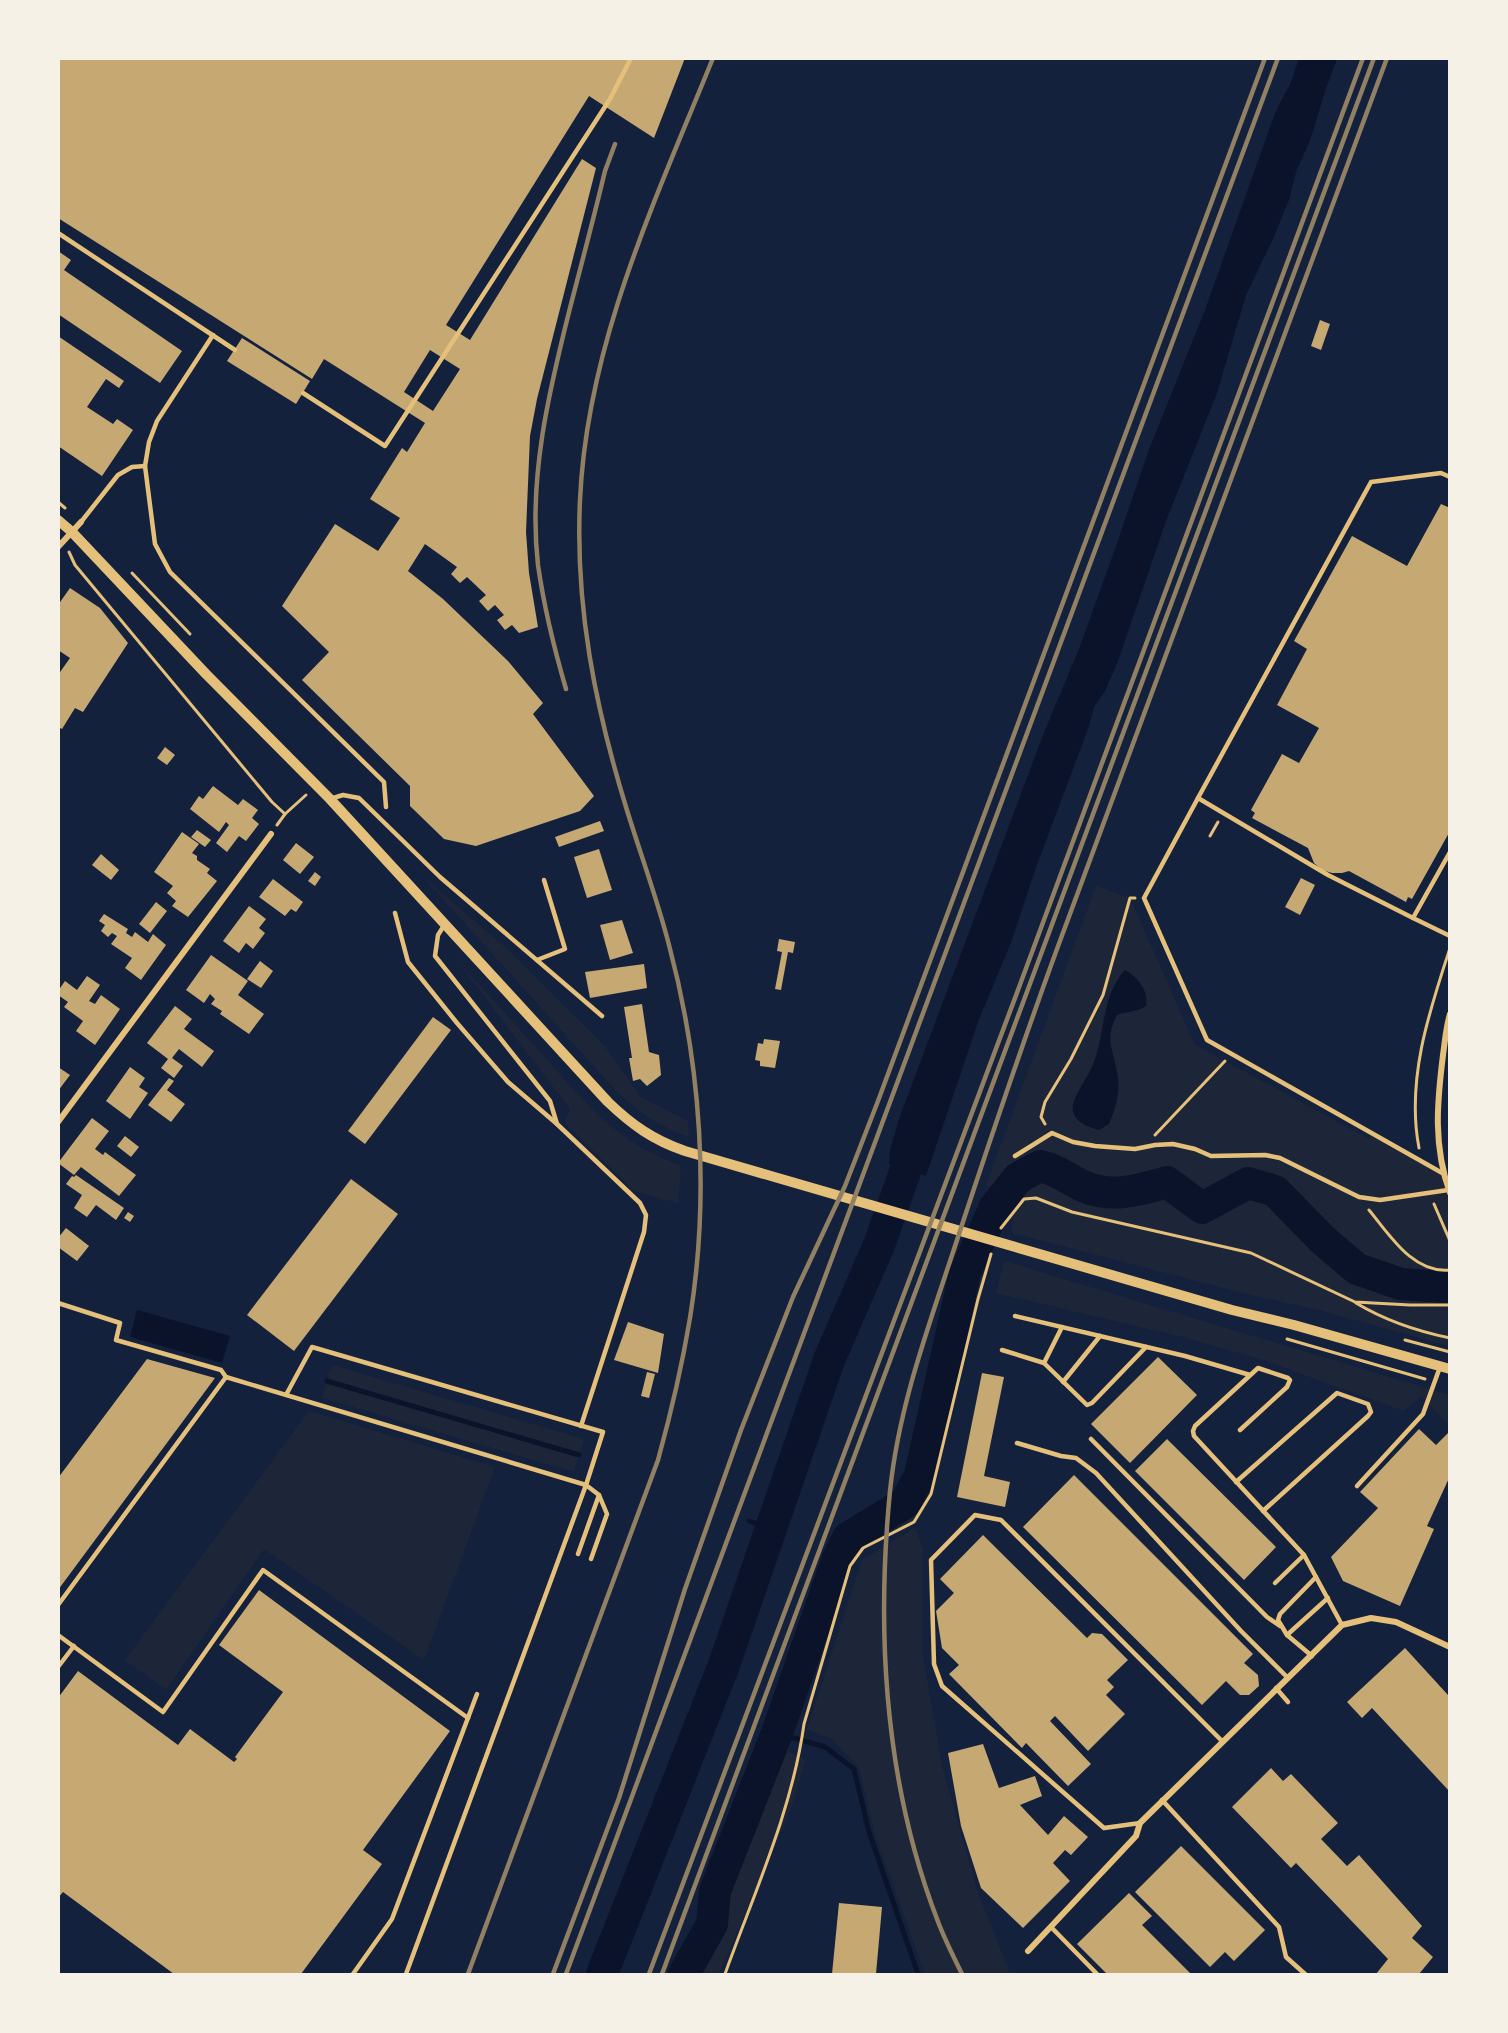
<svg xmlns="http://www.w3.org/2000/svg" width="1508" height="2033" font-family="'DM Sans',sans-serif">
<style>
.green{fill:#1d2539}
.water{fill:#0b132b}
.lines{fill:none;stroke-linecap:round;stroke-linejoin:round}
.stream{stroke:#0b132b;stroke-width:5}
.river{stroke:#0b132b;stroke-width:32}
.building{fill:#c6a872;fill-rule:evenodd}
.path{stroke:#e5c07b;stroke-width:3}
.service{stroke:#e5c07b;stroke-width:4.5}
.minor{stroke:#e5c07b;stroke-width:6}
.tertiary{stroke:#e5c07b;stroke-width:10}
.rail{stroke:#918062;stroke-width:4.5}
</style>
<rect width="100%" height="100%" fill="#14213d"/>
<!-- green -->
<g class="green">
<path d="M421 875 505 947 603 1044 641 1097 688 1121 689 1137C660 1127 638 1112 616 1091Z"/>
<path d="M1096 886 1130 898 1195 1045 1369 1139 1373 1133 1444 1174 1450 1193 1449 1346 1319 1310 1247 1294 1012 1233 1013 1198 986 1185Z"/>
<path d="M456 959C485 991 514 1023 543 1055 585 1102 618 1145 681 1165L678 1203 634 1191 565 1123 570 1109Z"/>
<path d="M974 1252 990 1257 931 1494 914 1522 897 1531V1507L905 1503 920 1475 965 1273Z"/>
<path d="M1004 1261 1449 1395V1425L1421 1396 1404 1411 1263 1360 1183 1337 996 1293Z"/>
<path d="M332 1365 584 1439 574 1472 322 1398Z"/>
<path d="M309 1411 495 1467 424 1660 264 1549 166 1690 125 1660Z"/>
<path d="M864 1523 788 1752 806 1759 792 1806 719 1974H675L772 1719 838 1526Z"/>
<path d="M915 1528 923 1549V1656L942 1766 977 1890 1010 1974H925L875 1834 859 1767 832 1739 807 1729 862 1560Z"/>
</g>
<!-- water -->
<g class="water">
<path d="M1299 58 1337 59 1326 88 1310 141 1297 169 1289 200 1273 239 1246 295 1217 393 1166 521 1117 664 1105 691 1094 707 1088 729 1035 870 1012 940 978 1022 926 1176 889 1164 890 1150 899 1119 1043 735 1079 649 1115 549 1148 452 1205 310 1275 113 1291 82Z"/>
<path d="M1125 970C1138 977 1149 991 1146 1006 1137 1012 1128 1011 1117 1015 1103 1041 1115 1052 1118 1078 1120 1094 1115 1110 1109 1124L1099 1130C1089 1127 1076 1123 1073 1112 1070 1099 1089 1077 1094 1062 1105 1033 1102 994 1125 970Z"/>
<path d="M137 1310 230 1336 222 1363 130 1337Z"/>
</g>
<g class="lines">
<!-- stream -->
<g class="stream">
<path d="M327 1381 579 1455"/>
<path d="M749 1521 771 1529"/>
<path d="M777 1733 825 1747 854 1769 869 1832 918 1974"/>
</g>
<!-- river -->
<g class="river">
<path d="M602 1974 724 1665 829 1360 879 1245 920 1130"/>
<path d="M684 1974 712 1924 715 1891 777 1733 838 1558 848 1538 905 1503 920 1475 965 1273 995 1207 1018 1178 1040 1166C1056 1169 1068 1179 1083 1186 1111 1199 1139 1190 1167 1182L1202 1208 1248 1183 1275 1191 1323 1240 1357 1269 1401 1284 1444 1287 1450 1285"/>
</g>
</g>
<!-- building -->
<g class="building">
<path d="M58 58H685L654 138 589 96 446 325 470 340 582 159 596 168 537 399 530 436 526 532 529 573 538 627 519 633 512 625 505 630 497 620 504 615 495 605 488 611 479 601 486 595 467 577 460 583 451 574 457 567 425 544 408 571 443 599 508 661 543 703 533 714 594 796 580 811 476 846 444 839 410 806V786L302 680 329 652 282 606 335 524 378 551 400 518 370 499 402 448 407 452 425 423 324 359 312 379 58 218ZM430 350 460 369 433 411 404 392Z"/>
<path d="M58 251 71 260 64 270 182 351 160 383 58 314Z"/>
<path d="M1320 320 1330 324 1321 350 1311 346Z"/>
<path d="M58 336 124 381 119 388 106 379 87 407 113 424 117 419 133 430 102 476 58 446Z"/>
<path d="M242 338 310 381 296 404 227 361Z"/>
<path d="M1441 504 1450 508V831L1412 899 1408 897 1406 902 1349 871 1342 873H1332L1322 870 1314 863 1308 848 1252 818 1255 813 1251 810 1282 754 1299 763 1319 728 1277 705 1307 649 1294 641 1352 536 1407 566Z"/>
<path d="M70 588 100 608 128 643 83 712 75 708 62 729 58 727V675L70 658 58 650V605Z"/>
<path d="M165 747 175 755 167 765 157 758Z"/>
<path d="M213 786 238 805 243 799 258 810 252 818 259 824 246 841 239 836 227 852 216 843 229 825 226 822 219 832 190 809 199 796 203 799Z"/>
<path d="M600 821 604 831 559 847 555 837Z"/>
<path d="M197 830 211 840 205 847 191 837Z"/>
<path d="M182 832 199 844 192 853 197 856V860L210 869 207 873 217 881 188 917 172 906 176 901 167 893 173 886 154 872Z"/>
<path d="M296 843 314 857 300 874 283 860Z"/>
<path d="M599 849 612 890 587 898 574 857Z"/>
<path d="M101 854 119 870 111 880 92 865Z"/>
<path d="M315 872 321 877 315 886 308 881Z"/>
<path d="M1301 878 1315 885 1300 915 1285 907Z"/>
<path d="M273 879 303 902 296 912 291 909 285 916 259 897Z"/>
<path d="M156 902 167 911 150 933 139 924Z"/>
<path d="M249 906 266 919 259 928 265 933 253 949 246 943 239 953 223 941Z"/>
<path d="M104 914 128 929 126 933 132 937 135 932 148 942 153 934 166 945 141 980 125 968 132 958 111 944 117 936 112 933 108 937 101 931 105 925 99 921Z"/>
<path d="M622 920 633 953 610 960 600 925Z"/>
<path d="M779 939 795 942 793 953 788 952 781 990 775 989 782 952 777 951Z"/>
<path d="M211 955 248 981 238 995 264 1014 249 1034 220 1014 222 1011 211 1004 215 999 210 994 204 1003 186 990Z"/>
<path d="M260 961 273 971 261 988 247 979Z"/>
<path d="M644 964 647 988 590 998 585 972Z"/>
<path d="M87 976 100 985 89 1001 95 1004 101 995 120 1009 95 1045 76 1031 83 1021 64 1007 68 1002 58 995V991L65 981 77 990Z"/>
<path d="M642 1004 649 1052 659 1055 661 1075 647 1086 640 1079 633 1081 629 1058H632L624 1007Z"/>
<path d="M175 1006 192 1019 184 1029 214 1051 202 1067 179 1049 172 1058 183 1066 174 1078 161 1068 168 1059 147 1043Z"/>
<path d="M433 1017 451 1030 365 1144 348 1131Z"/>
<path d="M764 1039 780 1041 775 1068 760 1066V1061L755 1060 758 1043 763 1044Z"/>
<path d="M58 1067 70 1075 58 1091Z"/>
<path d="M130 1067 145 1078 139 1087 148 1093 130 1119 106 1101Z"/>
<path d="M169 1078 174 1081 167 1090 185 1104 171 1122 148 1105Z"/>
<path d="M92 1118 109 1131 95 1149 103 1155 105 1152 136 1175 119 1196 81 1167 74 1175 58 1163Z"/>
<path d="M125 1136 139 1147 131 1157 117 1146Z"/>
<path d="M76 1175 124 1208 116 1220 96 1205 87 1217 74 1208 82 1195 66 1184 72 1176 74 1177Z"/>
<path d="M351 1179 398 1214 294 1351 247 1315Z"/>
<path d="M128 1212 134 1216 130 1222 124 1218Z"/>
<path d="M66 1228 89 1246 77 1261 58 1247V1238Z"/>
<path d="M628 1322 664 1334 658 1373 614 1360Z"/>
<path d="M1158 1357 1197 1395 1130 1463 1091 1424Z"/>
<path d="M147 1359 215 1378 58 1590V1478Z"/>
<path d="M647 1372 655 1374 649 1398 641 1396Z"/>
<path d="M982 1373 1004 1377 984 1476 1010 1482 1005 1507 957 1497Z"/>
<path d="M1419 1429 1436 1445 1450 1431V1476L1427 1526 1434 1529 1400 1606 1343 1581 1331 1557 1378 1508 1360 1492Z"/>
<path d="M1167 1439 1276 1547 1244 1580 1135 1471Z"/>
<path d="M1074 1475 1253 1654 1244 1663 1258 1675 1259 1686 1249 1695H1240L1226 1681 1202 1705 1023 1527Z"/>
<path d="M983 1535 1087 1638 1092 1633 1102 1634 1128 1660 1107 1680 1114 1687 1106 1695 1125 1714 1088 1751 1055 1716 1050 1721 1091 1764 1068 1786 1026 1743 1022 1748 949 1674 959 1665 942 1648 936 1611 954 1593 940 1579Z"/>
<path d="M259 1590 450 1731 363 1850 382 1864 301 1974H174L63 1892 58 1898V1698L78 1671 178 1745 190 1729 234 1762 237 1759 235 1757 283 1692 219 1645Z"/>
<path d="M1405 1648 1448 1695 1450 1693V1792L1372 1708 1362 1718 1347 1702Z"/>
<path d="M983 1744 999 1788 1035 1776 1042 1796 1020 1805 1048 1835 1064 1816 1088 1837 1071 1855 1065 1850 1053 1863 1070 1881 1023 1928 981 1888 961 1826 948 1753Z"/>
<path d="M1271 1768 1283 1781 1291 1774 1338 1823 1321 1839 1347 1866 1359 1855 1422 1926 1412 1938 1433 1957 1419 1974H1376L1388 1959 1296 1863 1291 1868 1232 1807Z"/>
<path d="M1181 1846 1265 1930 1234 1961 1225 1952 1210 1967 1135 1892Z"/>
<path d="M1129 1893 1152 1916 1142 1925 1191 1974H1107L1077 1944Z"/>
<path d="M839 1903 882 1907 876 1974H832Z"/>
</g>
<g class="lines">
<!-- path -->
<g class="path">
<path d="M58 502 65 508"/>
<path d="M69 552 75 565 272 802 285 814 277 825"/>
<path d="M132 573 190 634"/>
<path d="M285 814 306 795"/>
<path d="M1210 836 1218 822"/>
<path d="M1045 1124 1041 1117 1045 1102 1071 1059 1103 995 1130 898H1135"/>
<path d="M1155 1135 1225 1061"/>
<path d="M1419 1148C1406 1080 1429 1012 1450 948"/>
<path d="M1434 1204 1450 1241"/>
<path d="M1369 1210C1389 1234 1413 1274 1450 1270"/>
<path d="M1001 1228 1024 1199 1036 1198 1072 1212 1251 1253 1355 1302 1410 1305H1450"/>
<path d="M1356 1303C1386 1321 1416 1331 1450 1338"/>
<path d="M1287 1339 1425 1379"/>
<path d="M1405 1340 1450 1352"/>
<path d="M725 1974C754 1893 792 1811 804 1724L850 1566 863 1548 914 1522 931 1494 978 1299 991 1254"/>
</g>
<!-- service -->
<g class="service">
<path d="M58 233 235 350"/>
<path d="M213 335 157 421 149 442 145 466 155 544 170 572 384 782 386 807"/>
<path d="M303 393 385 446 610 99 631 58"/>
<path d="M81 522 118 475 132 467 145 466"/>
<path d="M1198 798 1371 482 1441 473 1450 477"/>
<path d="M330 799 343 795 359 798 440 877 602 1016"/>
<path d="M1450 852 1413 918 1450 936"/>
<path d="M395 913 408 962 457 1023 508 1082 557 1124 640 1203 646 1215 644 1232 581 1426"/>
<path d="M1413 918 1328 875 1198 798 1144 898 1207 1040 1444 1174"/>
<path d="M445 924 438 935 435 956 550 1101 557 1124"/>
<path d="M537 960 565 949 544 880"/>
<path d="M1015 1156 1052 1133 1073 1142 1095 1146 1135 1149 1155 1145 1173 1144 1195 1149 1211 1156 1265 1155 1280 1158 1359 1197 1380 1200 1448 1190"/>
<path d="M58 1303 120 1323 116 1340 221 1370 226 1377 586 1485 603 1432 312 1347 286 1395"/>
<path d="M1015 1316 1185 1356 1250 1375"/>
<path d="M1002 1350 1044 1363 1087 1405 1092 1403 1146 1347"/>
<path d="M1044 1363 1062 1327"/>
<path d="M1063 1382 1100 1336"/>
<path d="M1240 1430 1287 1387 1290 1380 1288 1378 1258 1368 1195 1426 1193 1431 1194 1436 1304 1555 1342 1625"/>
<path d="M1091 1439 1267 1617 1280 1626"/>
<path d="M1017 1443 1061 1456 1076 1458 1096 1473 1241 1631 1288 1678"/>
<path d="M1236 1482 1337 1393 1368 1404 1371 1412 1368 1416 1263 1511"/>
<path d="M1357 1486 1423 1414 1440 1367"/>
<path d="M578 1554 599 1495"/>
<path d="M1275 1583 1304 1555"/>
<path d="M58 1605 226 1377"/>
<path d="M58 1635 163 1712 263 1570 468 1718"/>
<path d="M1287 1635 1328 1598"/>
<path d="M1312 1656 1287 1635 1278 1620 1280 1614 1316 1577"/>
<path d="M58 1667 74 1646"/>
<path d="M1276 1688 1288 1702"/>
<path d="M1162 1800 1279 1927 1286 1957 1305 1974"/>
<path d="M1140 1823 1104 1828 942 1686 934 1664 931 1560 975 1515 1001 1520 1222 1741"/>
<path d="M1051 1927 1097 1974"/>
<path d="M353 1974 392 1919 477 1694"/>
<path d="M406 1974 586 1485 599 1495 607 1514 591 1559"/>
</g>
<!-- minor -->
<g class="minor">
<path d="M58 547 81 522"/>
<path d="M1450 1014C1446 1027 1445 1041 1443 1055 1437 1103 1433 1146 1450 1193"/>
<path d="M58 1122 271 834"/>
<path d="M1028 1951 1136 1836 1140 1823 1342 1625 1371 1618 1396 1622 1450 1647"/>
</g>
<!-- tertiary -->
<path class="tertiary" d="M58 520 72 532 206 674 330 799 608 1102C632 1125 653 1140 685 1151L1232 1310 1294 1325 1450 1369"/>
<!-- rail -->
<g class="rail">
<path d="M566 689C554 648 544 607 538 565 528 478 549 391 570 308 582 262 594 217 605 171L615 144"/>
<path d="M468 1974 658 1460C671 1413 682 1366 690 1318 710 1195 701 1065 669 945 657 898 640 853 626 807 595 706 575 606 580 500 587 344 655 201 713 58"/>
<path d="M553 1974 619 1798 685 1589 741 1430 793 1297 845 1186 878 1101 1265 58"/>
<path d="M566 1974 1278 58"/>
<path d="M649 1974 1018 990 1363 58"/>
<path d="M662 1974 1374 58"/>
<path d="M962 1974C953 1956 944 1938 937 1919 885 1783 876 1635 890 1491 899 1403 931 1320 958 1237 993 1131 1028 1026 1067 922 1174 634 1281 346 1387 58"/>
</g>
</g>
<!-- border -->
<rect width="1508" height="2033" fill="none" stroke="#f6f1e7" stroke-width="120"/>
</svg>
